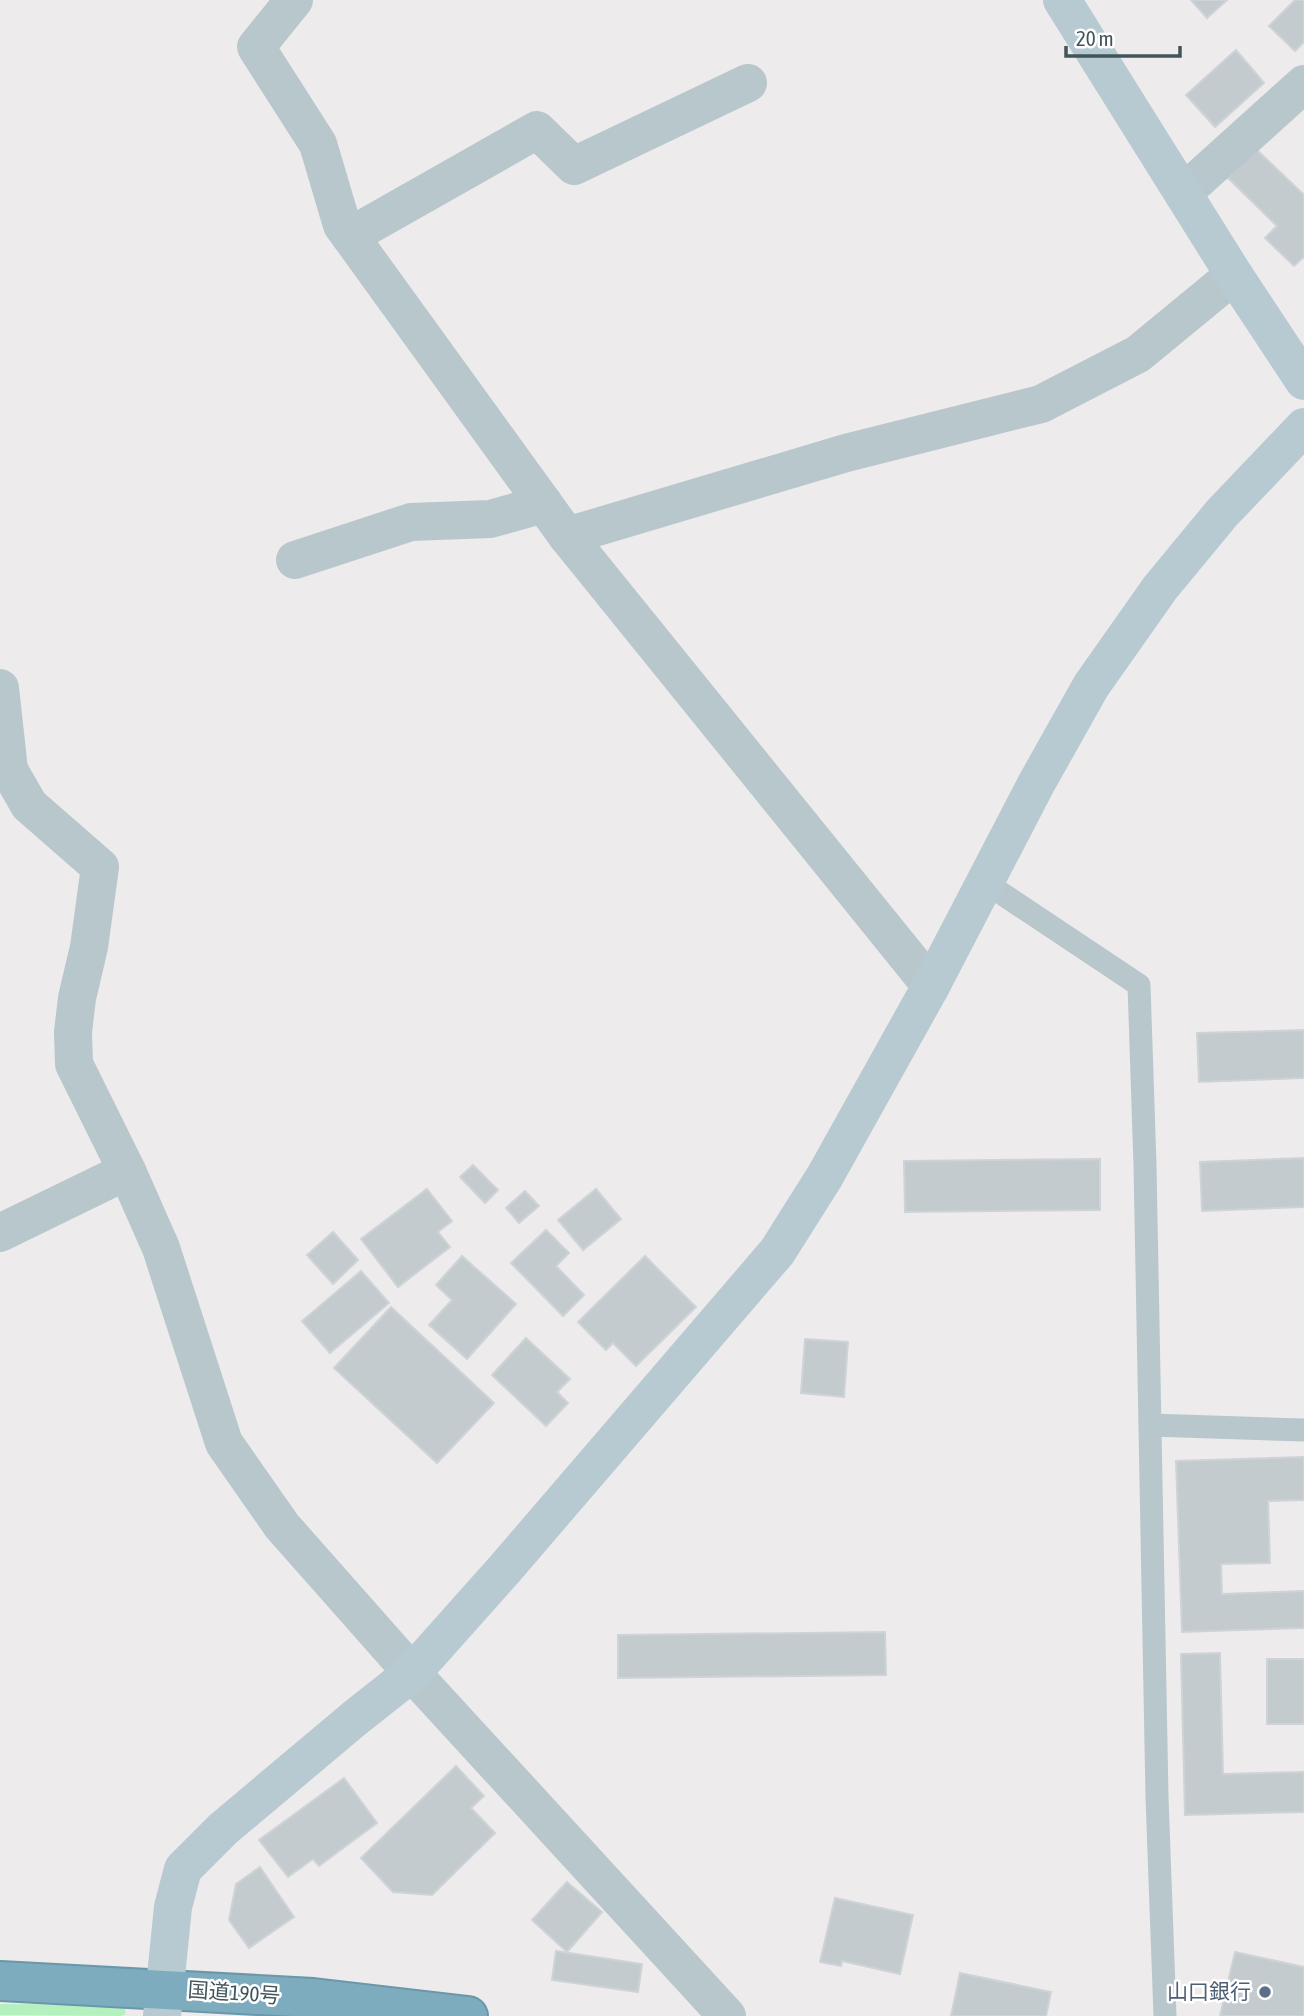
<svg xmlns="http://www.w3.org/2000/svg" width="1304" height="2016" font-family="'Asap Condensed','Noto Sans JP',sans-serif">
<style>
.green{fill:#b4f1be}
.building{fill:#c4cbcf;stroke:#ced3d8;stroke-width:2}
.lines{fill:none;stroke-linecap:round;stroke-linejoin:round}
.highway-casing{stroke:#6a97aa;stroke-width:42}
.lane{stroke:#b8c7cc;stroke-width:23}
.street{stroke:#b8c7cc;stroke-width:38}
.secondary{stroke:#b7cad1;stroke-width:38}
.highway{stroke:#7eacbf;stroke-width:38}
.service-dot{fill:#5c6f8a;stroke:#fff;stroke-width:2.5}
.labels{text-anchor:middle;stroke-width:5;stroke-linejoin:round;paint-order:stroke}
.service-label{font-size:21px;fill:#4e5e75;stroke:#fff;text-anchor:end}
.street-label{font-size:21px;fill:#42545a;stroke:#fff}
</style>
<rect width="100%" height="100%" fill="#eeebec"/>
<!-- green -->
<path class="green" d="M0 2004 124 2005 126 2014 121 2016 0 2015Z"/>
<!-- building -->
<g class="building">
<path d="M1191 0H1227L1207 18Z"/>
<path d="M1295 0H1304V42L1295 51 1269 26Z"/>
<path d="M1236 50 1264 83 1215 127 1186 95Z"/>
<path d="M1256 149 1304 195V257L1294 266 1265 238 1277 226 1228 178Z"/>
<path d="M1304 1030V1078L1199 1082 1197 1033Z"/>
<path d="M1304 1158V1207L1202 1211 1200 1162Z"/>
<path d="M1100 1159V1210L905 1212 904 1161Z"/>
<path d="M473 1165 498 1190 485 1203 460 1177Z"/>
<path d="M427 1189 452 1221 438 1232 450 1247 398 1287 361 1239Z"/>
<path d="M596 1189 621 1219 583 1250 558 1220Z"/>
<path d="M525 1191 539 1206 519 1223 506 1208Z"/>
<path d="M546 1230 569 1253 556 1266 584 1295 563 1316 511 1263Z"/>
<path d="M333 1232 358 1260 333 1284 307 1255Z"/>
<path d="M462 1256 516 1304 467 1359 429 1325 452 1300 436 1285Z"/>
<path d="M645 1256 696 1307 636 1366 613 1343 606 1350 578 1322Z"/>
<path d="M361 1271 389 1303 330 1353 302 1321Z"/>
<path d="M391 1307 494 1403 437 1463 334 1368Z"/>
<path d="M526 1338 570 1379 557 1392 568 1403 546 1426 492 1375Z"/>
<path d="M805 1339 848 1342 844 1397 801 1393Z"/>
<path d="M1304 1457V1500L1268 1501 1270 1563 1221 1564 1222 1594 1304 1591V1628L1182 1632 1176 1461Z"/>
<path d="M885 1632 886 1675 618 1678V1635Z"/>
<path d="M1220 1653 1223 1774 1304 1772V1812L1185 1815 1181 1654Z"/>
<rect x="1267" y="1659" width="37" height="65"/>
<path d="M456 1766 484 1796 471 1808 495 1833 432 1895 393 1892 361 1858Z"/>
<path d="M344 1778 377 1823 319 1866 313 1859 288 1877 259 1840Z"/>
<path d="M260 1867 294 1917 249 1948 229 1920 236 1884Z"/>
<path d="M567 1882 602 1912 567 1952 532 1920Z"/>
<path d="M835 1898 913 1915 900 1974 842 1961 841 1966 820 1962Z"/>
<path d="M556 1951 642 1964 638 1992 552 1980Z"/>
<path d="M1235 1952 1304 1967V2016H1220Z"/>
<path d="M960 1973 1051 1992 1046 2016H951Z"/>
</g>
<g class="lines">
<!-- highway casing -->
<g class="highway-casing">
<path id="highway" d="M0 1981 313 1998 468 2016"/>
</g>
<!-- lane -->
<g class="lane">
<path d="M986 883 1139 985 1145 1165 1157 1797 1165 2016"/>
<path d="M1151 1425 1304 1430"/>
</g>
<!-- street -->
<g class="street">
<path d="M294 0 256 47 318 144 342 225 567 536 931 986"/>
<path d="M1183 193 1304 84"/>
<path d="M350 236 537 130 574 166 748 83"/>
<path d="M567 536 846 453 1041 404 1138 354 1234 275"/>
<path d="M295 560 411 522 490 519 544 504"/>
<path d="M0 688 9 770 29 805 100 867 89 947 77 998 73 1032 74 1064 127 1171 161 1248 224 1443 282 1526 412 1673 727 2016"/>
<path d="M0 1233 127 1171"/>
</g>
<!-- secondary -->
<g class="secondary">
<path d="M1062 0 1234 275 1304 381"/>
<path d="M162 2016 173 1907 183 1869 223 1829 355 1718 412 1673 503 1571 777 1252 825 1176 931 986 1036 784 1091 686 1160 588 1222 513 1304 427"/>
</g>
<!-- highway -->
<use href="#highway" class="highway"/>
</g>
<!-- markers -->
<circle class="service-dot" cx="1265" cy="1992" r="7"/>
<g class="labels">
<!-- service labels -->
<g class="service-label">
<text x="1251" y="1999">山口銀行</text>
</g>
<!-- street labels -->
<g class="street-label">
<text transform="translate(234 1993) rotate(4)" y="7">国道190号</text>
</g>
</g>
<!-- scale -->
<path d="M1066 46v10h114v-10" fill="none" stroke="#42545a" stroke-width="3.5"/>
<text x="1076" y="46" font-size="21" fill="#42545a" stroke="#ffffff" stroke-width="5" paint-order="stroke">20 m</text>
</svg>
